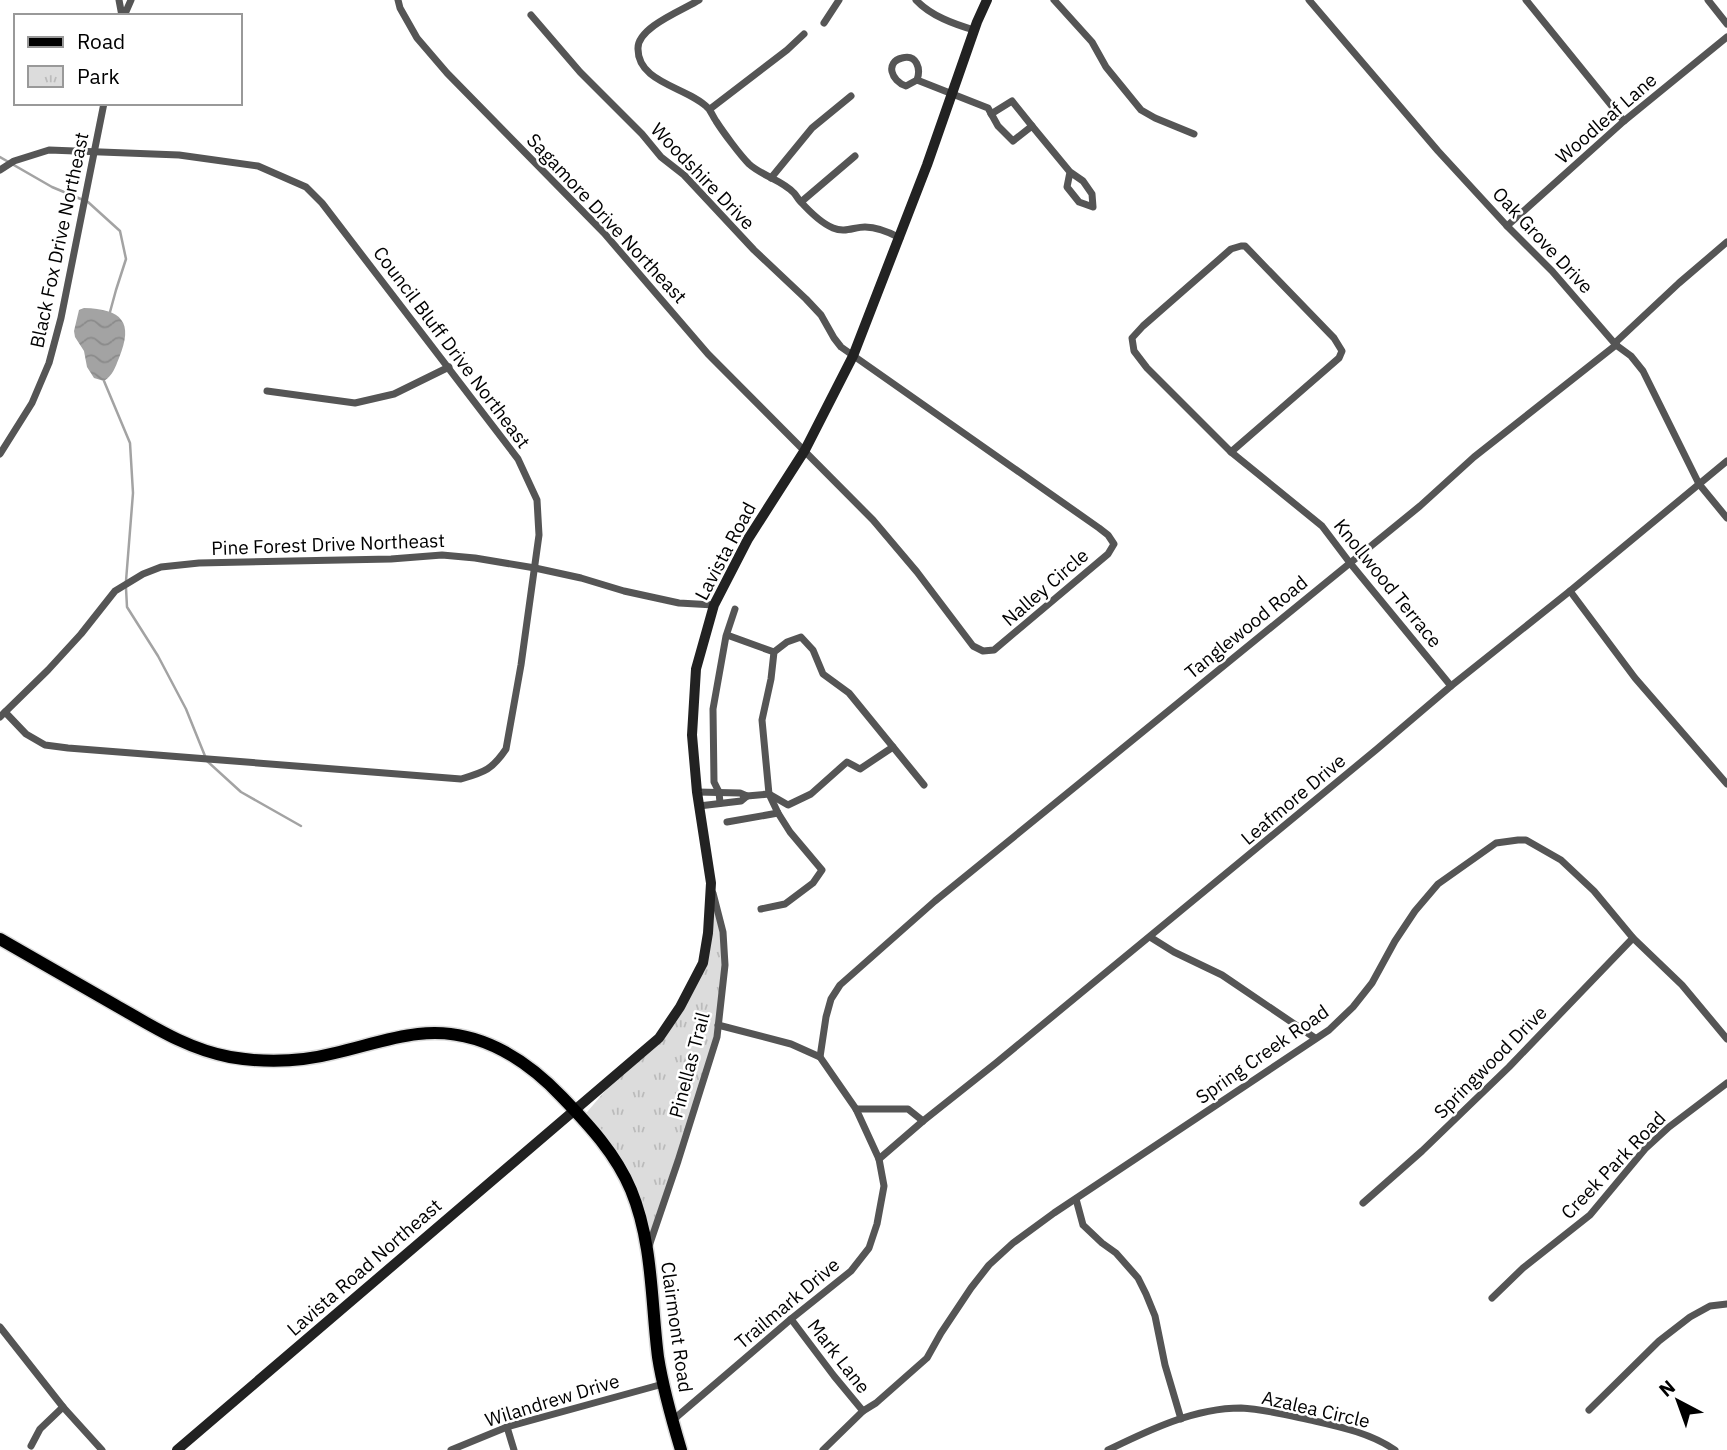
<svg xmlns="http://www.w3.org/2000/svg" width="1727" height="1450" font-family="'IBM Plex Sans',sans-serif">
<style>
.park{fill:url(#park-tufts)}
.water{fill:url(#water-waves)}
.lines{fill:none;stroke-linecap:round;stroke-linejoin:round}
.stream{stroke:#a3a3a3;stroke-width:2.5}
.primary-casing{stroke:#dbdbdb;stroke-width:15}
.street{stroke:#555;stroke-width:7}
.secondary{stroke:#222;stroke-width:10}
.primary{stroke:#000;stroke-width:12}
.labels{text-anchor:middle;stroke-width:5;stroke-linejoin:round;paint-order:stroke}
.street-label{font-size:19px;fill:#000;stroke:#fff}
</style>
<defs>
<pattern id="park-tufts" width="24" height="20" patternUnits="userSpaceOnUse" patternTransform="scale(1.75)"><rect width="24" height="20" fill="#dcdcdc"/><path d="M3 7l-1-3M5 7V3M7 7l1-3M15 17l-1-3M17 17v-4M19 17l1-3" fill="none" stroke="#bbb"/></pattern>
<pattern id="water-waves" width="16" height="10" patternUnits="userSpaceOnUse" patternTransform="scale(1.75)"><rect width="16" height="10" fill="#a3a3a3"/><path d="M0 5q4-4 8 0t8 0" fill="none" stroke="#8b8b8b"/></pattern>
</defs>
<rect width="100%" height="100%" fill="#fff"/>
<!-- park -->
<path class="park" d="M711 883 723 932 725 965 717 1037 650 1234 615 1160 582 1118 627 1065 659 1038 703 963Z"/>
<!-- water -->
<path class="water" d="M84 308C122 309 134 322 119 358 115 368 113 375 104 381L94 378 87 367 84 351 75 337 74 331 79 310Z"/>
<g class="lines">
<!-- stream -->
<g class="stream">
<path d="M0 157 52 187 88 202 120 231 126 259 116 290 110 312"/>
<path d="M104 381 130 443 133 493 126 581"/>
<path d="M126 588 127 607 158 656 186 709 207 761 241 792 301 826"/>
</g>
<!-- primary casing -->
<g class="primary-casing">
<path id="primary" d="M0 939C38 961 76 983 115 1005 152 1026 187 1049 230 1057 265 1063 300 1062 335 1053 362 1047 390 1037 418 1034 475 1027 524 1057 562 1097 589 1125 616 1154 631 1190 653 1243 651 1302 658 1357 663 1389 672 1420 681 1450"/>
</g>
<!-- street -->
<g class="street">
<path d="M119 0 122 16"/>
<path d="M398 0 400 8 417 38 447 73 604 233 708 354 873 520 917 572 973 646 983 651 994 650 1108 554 1114 544 1108 535 1099 528 841 347 834 338 821 315 806 299 754 250 684 175 661 157 642 134 580 72 531 15"/>
<path d="M699 0C683 10 638 27 638 48 637 83 688 87 708 108 711 111 713 117 716 121 723 132 740 155 749 164 762 176 782 180 794 193 796 195 798 199 800 201 809 211 821 223 833 228 845 233 854 227 865 227 877 227 889 232 900 238"/>
<path d="M916 0C931 16 954 24 974 30"/>
<path d="M1054 0 1092 42 1106 67 1141 110 1155 118 1194 134"/>
<path d="M1309 0 1438 151 1507 226 1552 271 1616 345 1631 356 1643 371 1699 484 1727 518"/>
<path d="M1526 0 1624 121"/>
<path d="M1708 0 1727 24"/>
<path d="M124 16 131 0"/>
<path d="M824 23 839 0"/>
<path d="M917 80C921 69 917 54 902 58 885 62 891 81 906 86L917 80 988 108 998 126 1013 141 1032 126 1070 172 1083 181 1092 194 1093 207 1079 202 1067 187 1070 172"/>
<path d="M710 109 787 50 804 34"/>
<path d="M991 114 1012 101 1032 126"/>
<path d="M0 170 14 161 49 150 179 155 258 166 306 187 322 203 518 459 537 500 539 535 521 665 506 749C492 770 484 772 461 779L68 748 45 745 26 734 5 712"/>
<path d="M771 178 812 128 851 96"/>
<path d="M801 202 855 156"/>
<path d="M1507 226 1624 121 1727 37"/>
<path d="M1241 246H1245L1334 338 1342 351 1339 358 1231 452 1147 368 1134 351 1132 338 1143 326 1231 249Z"/>
<path d="M267 391 355 403 394 394 449 367"/>
<path d="M1231 452 1322 526 1350 563 1451 686"/>
<path d="M0 454 32 403 49 363 61 318 104 103"/>
<path d="M1570 591 1635 678 1727 784"/>
<path d="M727 635 774 652"/>
<path d="M0 717 48 670 81 634 115 591 143 574 161 567 199 563 391 559 442 555 475 558 535 568 581 578 624 591 679 603 714 605"/>
<path d="M697 792 740 793 747 796"/>
<path d="M720 803 719 792 714 782 713 709 726 636 735 609"/>
<path d="M699 806 741 801 747 796 769 794 788 805 811 794 847 762 860 769 893 747"/>
<path d="M727 822 778 813"/>
<path d="M761 909 785 904 813 883 822 870 790 832 778 813 769 794 762 720 771 679 774 652 787 642 801 637 813 650 823 674 849 693 924 785"/>
<path d="M1150 937 1174 952 1222 975 1315 1038"/>
<path d="M820 1057 826 1017 831 999 840 985 935 901 1420 506 1474 457 1616 345 1617 341 1679 283 1727 242"/>
<path d="M856 1109H908L923 1121"/>
<path d="M879 1159 923 1121 996 1063 1377 749 1451 686 1570 591 1727 461"/>
<path d="M1076 1199 1083 1225 1102 1243 1116 1253 1138 1278 1146 1294 1155 1316 1165 1365 1181 1419"/>
<path d="M1363 1203 1422 1151 1509 1067 1633 938"/>
<path d="M649 1246 678 1161 717 1037 725 965 723 932 713 893"/>
<path d="M1492 1298 1523 1268 1590 1215 1645 1149 1669 1127 1727 1083"/>
<path d="M791 1319 834 1376 863 1411"/>
<path d="M0 1327 63 1407 102 1450"/>
<path d="M1589 1410 1659 1341 1690 1317 1710 1306 1727 1304"/>
<path d="M673 1420 791 1319 851 1271 869 1248 877 1224 884 1186 879 1159 856 1109 820 1057 791 1044 718 1025"/>
<path d="M507 1427 514 1450"/>
<path d="M31 1446 40 1429 63 1407"/>
<path d="M451 1450 507 1427 663 1384"/>
<path d="M823 1450 863 1411 876 1403 927 1358 941 1333 971 1288 989 1265 1013 1243 1054 1213 1329 1030 1353 1007 1372 983 1395 941 1415 911 1438 884 1496 843 1518 840H1526L1561 860 1594 891 1633 938 1682 985 1727 1039"/>
<path d="M1108 1450C1149 1430 1194 1408 1241 1408 1265 1409 1291 1416 1315 1421 1342 1427 1372 1434 1395 1450"/>
</g>
<!-- secondary -->
<path class="secondary" d="M177 1450 659 1038 680 1007 703 963 708 933 711 883 697 792 692 735 696 669 714 605 748 539 805 450 853 356 927 165 977 22 987 0"/>
<!-- primary -->
<use href="#primary" class="primary"/>
</g>
<g class="labels">
<!-- street labels -->
<g class="street-label">
<text transform="translate(1606 118) rotate(-41)" y="7">Woodleaf Lane</text>
<text transform="translate(703 176) rotate(46)" y="7">Woodshire Drive</text>
<text transform="translate(607 218) rotate(47)" y="7">Sagamore Drive Northeast</text>
<text transform="translate(59 240) rotate(-78)" y="7">Black Fox Drive Northeast</text>
<text transform="translate(1543 240) rotate(47)" y="7">Oak Grove Drive</text>
<text transform="translate(452 347) rotate(53)" y="7">Council Bluff Drive Northeast</text>
<text transform="translate(328 544) rotate(-2)" y="7">Pine Forest Drive Northeast</text>
<text transform="translate(725 551) rotate(-62)" y="7">Lavista Road</text>
<text transform="translate(1388 583) rotate(51)" y="7">Knollwood Terrace</text>
<text transform="translate(1045 587) rotate(-41)" y="7">Nalley Circle</text>
<text transform="translate(1246 627) rotate(-39)" y="7">Tanglewood Road</text>
<text transform="translate(1293 799) rotate(-40)" y="7">Leafmore Drive</text>
<text transform="translate(1262 1054) rotate(-35)" y="7">Spring Creek Road</text>
<text transform="translate(1490 1062) rotate(-45)" y="7">Springwood Drive</text>
<text transform="translate(689 1065) rotate(-75)" y="7">Pinellas Trail</text>
<text transform="translate(1613 1165) rotate(-46)" y="7">Creek Park Road</text>
<text transform="translate(364 1267) rotate(-41)" y="7">Lavista Road Northeast</text>
<text transform="translate(787 1303) rotate(-40)" y="7">Trailmark Drive</text>
<text transform="translate(677 1327) rotate(82)" y="7">Clairmont Road</text>
<text transform="translate(839 1356) rotate(52)" y="7">Mark Lane</text>
<text transform="translate(552 1400) rotate(-17)" y="7">Wilandrew Drive</text>
<text transform="translate(1316 1409) rotate(13)" y="7">Azalea Circle</text>
</g>
</g>
<!-- legend -->
<rect x="14" y="14" width="228" height="91" fill="#ffffff" stroke="#999999" stroke-width="2"/>
<rect x="28" y="37" width="35" height="10" fill="#000000" stroke="#999999" stroke-width="2"/>
<text x="77" y="49" font-size="21" fill="#000000">Road</text>
<rect x="28" y="66" width="35" height="21" fill="url(#park-tufts)" stroke="#999999" stroke-width="2"/>
<text x="77" y="84" font-size="21" fill="#000000">Park</text>
<!-- north arrow -->
<g transform="translate(1678 1401) rotate(319)" stroke="#ffffff" stroke-width="5" paint-order="stroke">
<path d="M0-5L12 26L0 18L-12 26Z" fill="#000000"/>
<text y="-10" font-size="19" font-weight="bold" text-anchor="middle" fill="#000000">N</text>
</g>
</svg>
